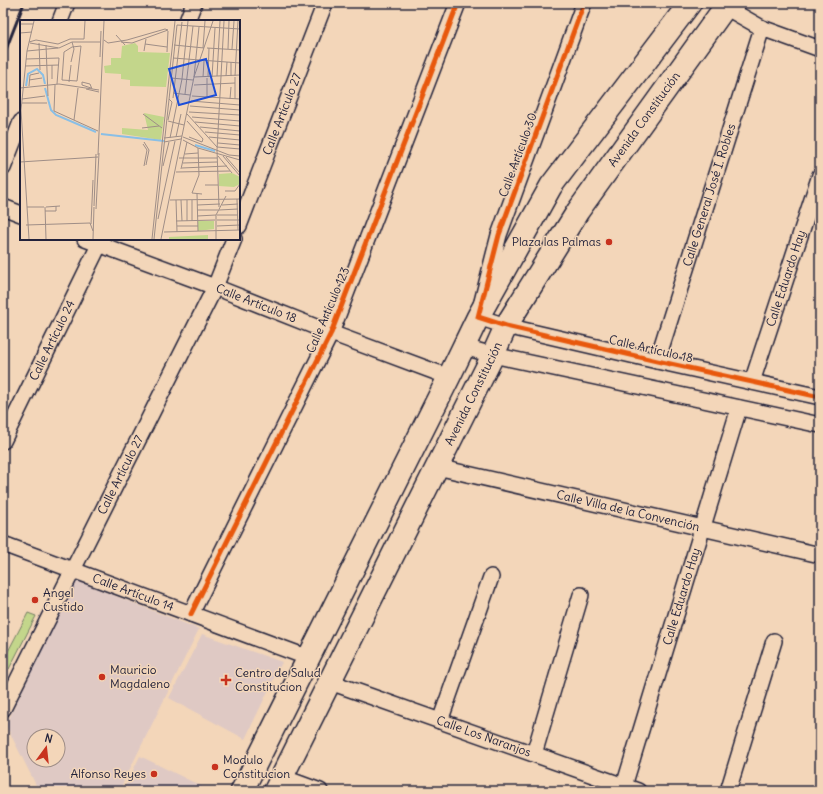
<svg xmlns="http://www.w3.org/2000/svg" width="823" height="794" font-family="Delius,sans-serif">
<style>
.built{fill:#dfc9c4;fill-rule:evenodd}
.green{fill:#c3d68b;stroke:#727c63}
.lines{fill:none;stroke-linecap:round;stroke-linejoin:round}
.street-casing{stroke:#22223b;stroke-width:18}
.secondary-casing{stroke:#22223b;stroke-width:25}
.street{stroke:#f3d6b9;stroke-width:15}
.secondary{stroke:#f3d6b9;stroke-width:22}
.rail{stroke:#22223b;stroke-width:3}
.cycleway-casing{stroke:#f3d6b9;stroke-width:8}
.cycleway{stroke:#e8590c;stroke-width:5}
.poi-dot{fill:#c8321e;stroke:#f3d6b9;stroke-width:1.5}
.labels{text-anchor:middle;stroke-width:3;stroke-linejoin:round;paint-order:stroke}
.street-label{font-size:12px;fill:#22223b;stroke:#f3d6b9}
.poi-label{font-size:12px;fill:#22223b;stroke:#f3d6b9;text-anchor:start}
.inset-river{fill:none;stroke:#89bfe6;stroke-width:2}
.inset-road{fill:none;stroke:#9f8e87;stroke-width:1}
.view{fill:#1d4ed8;fill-opacity:0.15;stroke:#1d4ed8;stroke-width:2}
.inset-edge{fill:none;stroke:#22223b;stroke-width:2}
</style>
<rect width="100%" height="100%" fill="#f3d6b9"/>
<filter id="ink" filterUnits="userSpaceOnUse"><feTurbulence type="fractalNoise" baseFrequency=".025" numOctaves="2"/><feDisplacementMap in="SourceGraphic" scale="8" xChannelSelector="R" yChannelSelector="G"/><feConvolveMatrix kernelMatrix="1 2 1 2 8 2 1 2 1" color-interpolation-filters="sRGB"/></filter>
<g filter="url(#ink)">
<!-- built -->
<g class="built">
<path d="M75 580 199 629 119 791H39L6 725ZM34 736H58V760H34Z"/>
<path d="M202 634 282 662 245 739 169 698Z"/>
<path d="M140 756 211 791H123Z"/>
</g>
<!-- green -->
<path class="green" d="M28 613 36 616 9 669 3 666V661Z"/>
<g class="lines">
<!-- street casing -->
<g class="street-casing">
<g id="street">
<path d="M584 3 499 235 478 317 506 326 657 361 820 397"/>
<path d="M717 3 725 7 762 28 820 49"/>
<path d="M60 21 67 3"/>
<path d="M187 21 194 3"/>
<path d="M3 168 21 122"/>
<path d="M3 207 21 214"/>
<path id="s1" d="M239 226 325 3"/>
<path id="s2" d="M85 239 215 287 331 333 449 377"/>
<path d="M464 347 493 355 820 425"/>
<path id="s3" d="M657 361 762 28"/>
<path id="s4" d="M752 382 820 175"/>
<path id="s5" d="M3 441 102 239"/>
<path id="s6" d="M437 467 820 555"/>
<path id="s7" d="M3 544 309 658"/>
<path d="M191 614 331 333 458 3"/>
<path id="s8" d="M330 682 638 791"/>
<path id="s9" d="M3 709 215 287 234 239"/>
<path d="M440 721 491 577"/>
<path d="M534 754 581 595"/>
<path d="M282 777 320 791"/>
<path id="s10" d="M624 786 739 408"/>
<path d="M728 791 774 641"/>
</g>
</g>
<!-- secondary casing -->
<g class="secondary-casing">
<g id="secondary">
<path d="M242 791 449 377 478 317 551 186 690 3"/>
<path id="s11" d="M275 791 493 355 506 326 578 211 728 3"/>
</g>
</g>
<!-- street -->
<use href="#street" class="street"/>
<!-- secondary -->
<use href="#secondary" class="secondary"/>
<!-- rail -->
<path class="rail" d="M3 57 24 3"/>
<!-- cycleway casing -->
<g class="cycleway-casing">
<g id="cycleway">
<path d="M584 3 499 235 478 317 506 326 657 361 820 397"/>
<path d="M191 614 331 333 458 3"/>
</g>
</g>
<!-- cycleway -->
<use href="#cycleway" class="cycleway"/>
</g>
</g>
<!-- markers -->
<g class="poi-dot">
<circle cx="609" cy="242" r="4"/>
<circle cx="35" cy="600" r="4"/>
<circle cx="102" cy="677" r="4"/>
<path d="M224 674h4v4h4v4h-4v4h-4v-4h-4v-4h4z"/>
<circle cx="215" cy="767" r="4"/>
<circle cx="154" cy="774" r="4"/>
</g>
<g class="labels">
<!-- street labels -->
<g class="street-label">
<text dy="4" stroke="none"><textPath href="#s1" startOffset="120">Calle Artículo 27</textPath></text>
<text dy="4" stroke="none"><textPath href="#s11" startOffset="768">Avenida Constitución</textPath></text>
<text transform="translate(518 155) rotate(-70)" y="4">Calle Artículo 30</text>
<text dy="4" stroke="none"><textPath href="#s3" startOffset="174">Calle General José I. Robles</textPath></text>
<text dy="4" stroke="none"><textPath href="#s4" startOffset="109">Calle Eduardo Hay</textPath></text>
<text dy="4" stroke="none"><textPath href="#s2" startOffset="183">Calle Artículo 18</textPath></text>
<text transform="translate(328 310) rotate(-67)" y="4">Calle Artículo 123</text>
<text dy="4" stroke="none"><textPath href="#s5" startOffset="112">Calle Artículo 24</textPath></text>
<text transform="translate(651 349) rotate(13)" y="4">Calle Artículo 18</text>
<text dy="4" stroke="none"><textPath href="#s11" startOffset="444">Avenida Constitución</textPath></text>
<text dy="4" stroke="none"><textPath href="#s9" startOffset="262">Calle Artículo 27</textPath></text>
<text dy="4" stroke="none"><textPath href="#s6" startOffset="196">Calle Villa de la Convención</textPath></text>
<text dy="4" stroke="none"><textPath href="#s7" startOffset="139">Calle Artículo 14</textPath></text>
<text dy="4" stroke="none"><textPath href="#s10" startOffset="198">Calle Eduardo Hay</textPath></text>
<text dy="4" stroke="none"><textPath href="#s8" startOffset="163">Calle Los Naranjos</textPath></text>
</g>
<!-- poi labels -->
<g class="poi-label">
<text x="601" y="246" text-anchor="end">Plaza las Palmas</text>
<text x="43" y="597">Angel<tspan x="43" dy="14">Custido</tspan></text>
<text x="110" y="674">Mauricio<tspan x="110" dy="14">Magdaleno</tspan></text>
<text x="235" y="677">Centro de Salud<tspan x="235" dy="14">Constitucion</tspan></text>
<text x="223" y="764">Modulo<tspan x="223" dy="14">Constitucion</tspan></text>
<text x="146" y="778" text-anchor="end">Alfonso Reyes</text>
</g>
</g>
<!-- overview -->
<g transform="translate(20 20)">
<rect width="220" height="220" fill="#f3d6b9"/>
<path d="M115 23 118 26V32L150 33 146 67 110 66V60L101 59V54L85 53 84 46 91 45V38H101L102 26ZM124 93 144 97 141 120 102 114V108L128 110ZM212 153 220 157V164L214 167 199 166V154ZM178 201H194V209L178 211ZM188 215V219H149V217Z" fill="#c3d68b"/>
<path class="inset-river" d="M6 66 8 54 17 49 23 55 25 64M25 68 31 90 36 95 76 112M81 114 144 121M175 125 195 131"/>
<path class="inset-road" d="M0 4H13M179 7 174 57 220 55M0 13 12 12M96 15 105 25M84 20 88 23 107 20 145 9 148 10M9 22 16 20 38 24 50 19H64L65 1M101 22 112 23 148 10M10 23 39 28 52 22H80M19 23 20 50M125 24 147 27M26 25 28 76M154 25 184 28M61 26 57 61 42 60 44 32 52 27ZM183 28 185 1M187 28 220 30M208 29 209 1M212 29 214 1M7 31 38 28M124 31 126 19M147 32 148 11M80 37 81 11M153 38 220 43M6 39 39 38 37 64M51 42 54 29 52 22M5 46 39 45M197 56 200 1M206 56 207 42M211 56V42M215 56 218 1M183 57 184 41M188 57 189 28M192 57 195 8M151 58 173 60M32 59V45M9 60 22 58M49 62 51 45M35 65 34 91 78 111M174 65 215 63M9 66 10 55 19 53M0 68 39 64 79 70M71 68 62 65V62L70 64 72 69M66 69 79 72M153 73 170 75M165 74 173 6M172 76 220 79M187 77V58M153 78 162 2M2 79 25 76M210 79 211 67M215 79V57M171 81 220 85M2 83H27M170 86 220 90M169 92 220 95M123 94 142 108M167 94 197 127M172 97 220 101M54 100 58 68M148 100 152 82 149 79M148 101 164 105M167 101 183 119 182 122 169 117M175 102 220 106M180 107 220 111M122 108 139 106M185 112 220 115M156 117 161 94M163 117 209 135 220 136M189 117 220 120M144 118 162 116M150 118 162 59 168 1M163 120 178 128 220 140M124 122 129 130 126 145M144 122 161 119M198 123 220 125M123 124 127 130 124 146M197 127 220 129M178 128 179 155 172 173 182 174M165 134 178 133M78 135 84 1M198 136 212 153M203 136 220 156M206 137 220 153M159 138H197M0 142 78 137M163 143 197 142M143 146 149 122M162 148 207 146M161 149 167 122M156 152 210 151M185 165H198M205 171H215L220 164M177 174 178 211M217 179 218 210M150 180 220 179M156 180 157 212M161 180 162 201M167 180V201M172 180V201M177 185 200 184M202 185 218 184M74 186 76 134M7 187H24M25 187 26 219M26 187 40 186M199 187 197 130 204 1M76 189 79 133M177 190H198M199 190 218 189M25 191H36V186M197 195H218M177 196 196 195M138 199 155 121M197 200H220M156 201 195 200M71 204 73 160M6 205 70 203 73 211M157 206H178M197 206 220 205M144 212 220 210M9 219 1 90 7 31 14 1M73 219 74 187M132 219 155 1M134 219 157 5 220 9M141 219 174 57 193 1M196 219V195L206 176"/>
<path class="view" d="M186 39 196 75 159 85 149 49Z"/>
<rect width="220" height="220" class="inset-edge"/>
</g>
<!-- margin -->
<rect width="823" height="794" fill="none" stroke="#f3d6b9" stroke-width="16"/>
<rect x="8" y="8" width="807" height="778" fill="none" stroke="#22223b" stroke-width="1.5" filter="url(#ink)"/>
<!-- north arrow -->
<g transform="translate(46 748) rotate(15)"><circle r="19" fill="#f3d6b9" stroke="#9f8e87"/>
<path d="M0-3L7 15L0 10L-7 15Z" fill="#c8321e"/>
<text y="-6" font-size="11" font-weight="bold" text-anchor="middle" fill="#22223b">N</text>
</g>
</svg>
